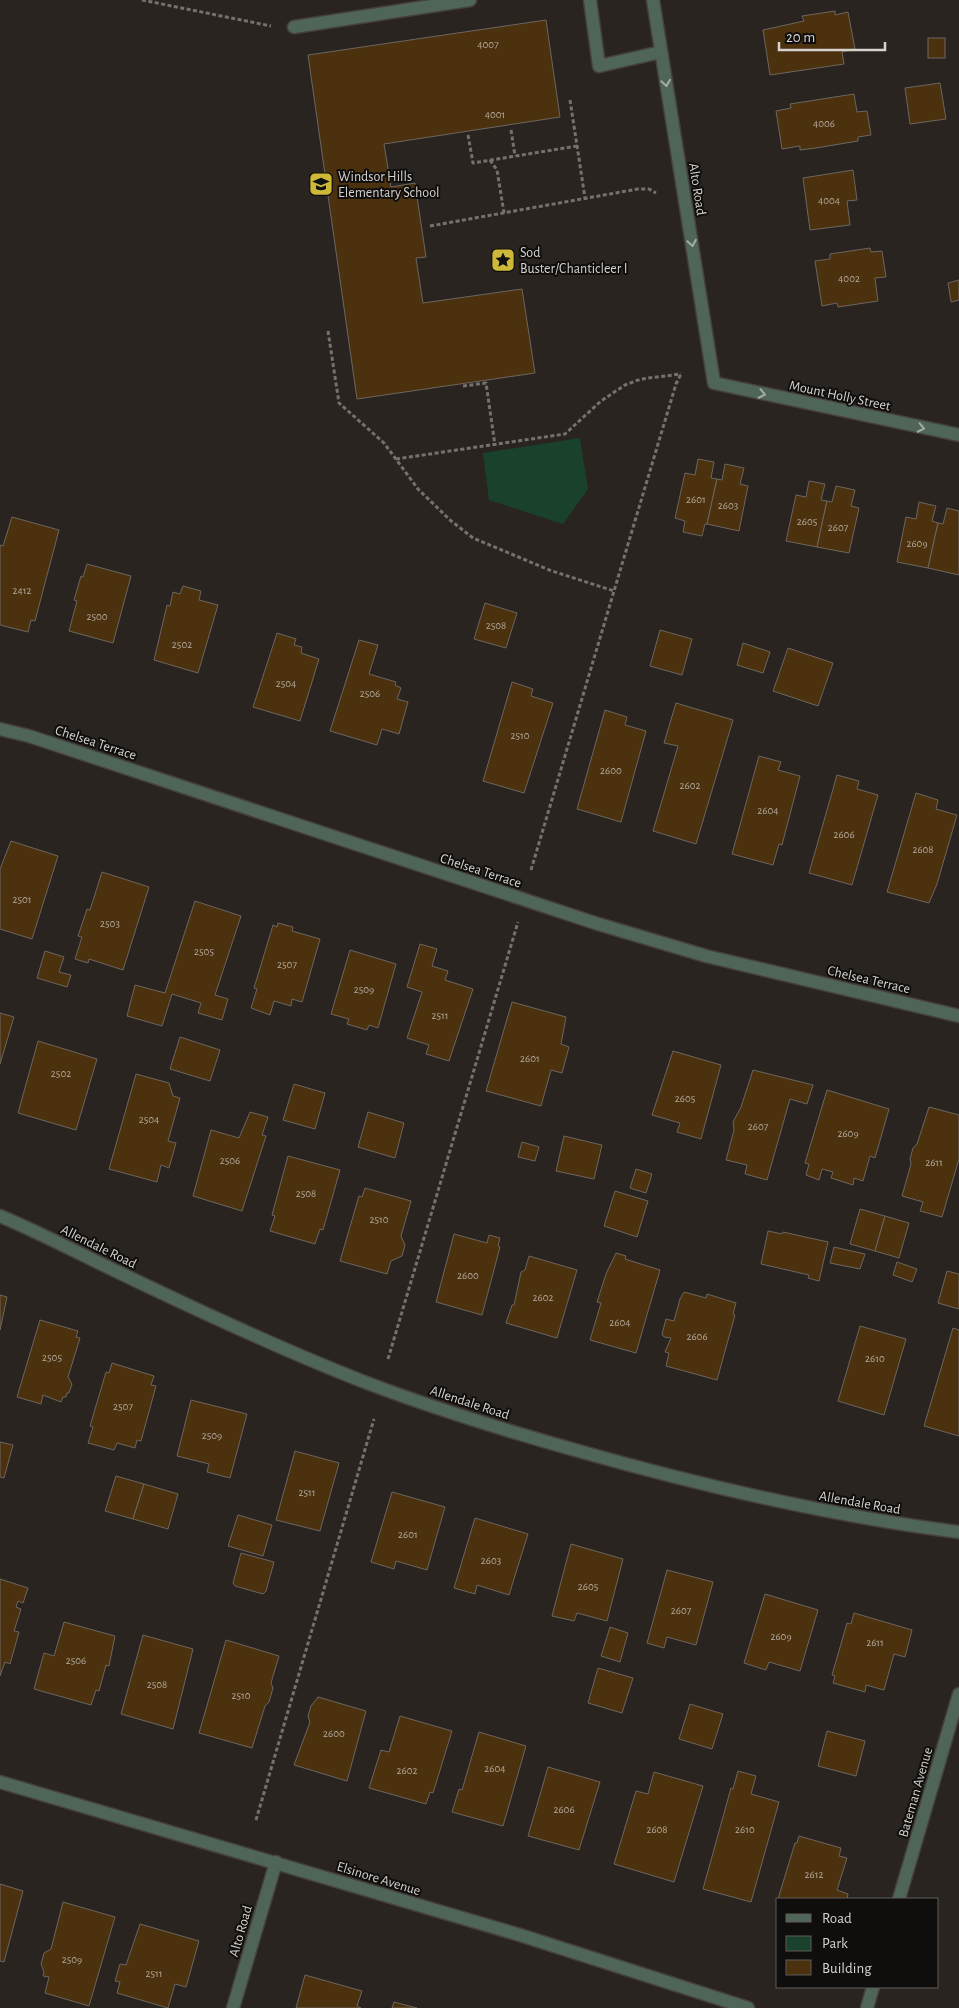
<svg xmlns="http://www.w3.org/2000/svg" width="959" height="2008" font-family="'Alegreya Sans',sans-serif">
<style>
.green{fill:#19412b}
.building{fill:#4c310e;stroke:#6c6660}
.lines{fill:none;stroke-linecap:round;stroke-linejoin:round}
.service-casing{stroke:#45403b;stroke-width:15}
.minor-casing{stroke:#45403b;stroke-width:15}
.path{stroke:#75716c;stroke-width:3;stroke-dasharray:4 2.5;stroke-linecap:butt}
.service{stroke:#4f6557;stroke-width:12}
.minor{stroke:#4f6557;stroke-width:12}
.oneway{stroke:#a6aca5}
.labels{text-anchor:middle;stroke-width:4;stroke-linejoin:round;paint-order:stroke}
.number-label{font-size:11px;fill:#b3aa9f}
.poi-label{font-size:14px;fill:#d5d2cf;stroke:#100e0c;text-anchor:start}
.street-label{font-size:14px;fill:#d5d2cf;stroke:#100e0c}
</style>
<rect width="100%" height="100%" fill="#29241f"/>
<!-- green -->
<path class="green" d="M580 438 588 489 563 524 489 500 483 453Z"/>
<!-- building -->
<g class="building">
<path d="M835 11V15L848 12 855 49 842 52 844 64 770 75 763 30 804 21 802 16Z"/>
<path d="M546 20 560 117 384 144 391 187 415 183 426 257 416 258 423 303 522 289 535 373 357 399 308 55Z"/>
<rect x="928" y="38" width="17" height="20"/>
<path d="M940 83 946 119 910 124 905 88Z"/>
<path d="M854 94 857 112 867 111 871 135 858 137V141L816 148 800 150V146L782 149 776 111 791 108 790 104Z"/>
<path d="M853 170 857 200 847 201 850 225 810 230 803 178Z"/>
<path d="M870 248 871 252 882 251 886 277 875 278 878 301 838 307 837 303 822 306 815 261 830 259V254Z"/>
<path d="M959 280V300L951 302 948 283Z"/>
<path d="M698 459 714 462 711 478 717 479 707 524H705L702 536 683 532 685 521 675 518 685 473 695 475Z"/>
<path d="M725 464 744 468 740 484 748 486 739 531 707 524 717 479 722 480Z"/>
<path d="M809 481 825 484 821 500 827 501 817 547 786 541 796 495 806 497Z"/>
<path d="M836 486 855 490 851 506 859 508 849 553 817 547 827 501 832 502Z"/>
<path d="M919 502 936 506 932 521 938 523 928 568 897 562 906 517 916 519Z"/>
<path d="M947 508 959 511V575L928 568 938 523 943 524Z"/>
<path d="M12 517 59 530 35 621 31 620 28 632 0 625V545L3 546Z"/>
<path d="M87 564 131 576 113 643 69 631 77 601 74 600 81 576 83 577Z"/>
<path d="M183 586 201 591 199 600 218 605 198 673 154 660 167 605 170 606 173 592 180 594Z"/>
<path d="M485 603 517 613 506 648 474 639Z"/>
<path d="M660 630 692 639 682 675 650 666Z"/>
<path d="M277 633 296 639 294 645 302 647 301 653 319 659 300 721 253 707Z"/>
<path d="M359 640 378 645 369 674 396 682 395 685 401 688 397 699 408 702 399 734 382 729 377 745 330 731Z"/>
<path d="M743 643 770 652 763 673 737 665Z"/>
<path d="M788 648 833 663 818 706 773 691Z"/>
<path d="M512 682 533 689 531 696 553 703 524 793 483 781Z"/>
<path d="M676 703 733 720 696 844 653 831 678 746 664 743Z"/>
<path d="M605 710 627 717 625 725 646 731 621 822 577 809Z"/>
<path d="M759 756 781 762 778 770 800 776 782 845 779 844 773 865 732 854Z"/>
<path d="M837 775 859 781 857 789 878 795 852 885 809 873Z"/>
<path d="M916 793 938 800 936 809 957 815 937 884 929 903 887 892Z"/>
<path d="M11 841 58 856 32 939 0 929V869Z"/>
<path d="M102 872 149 887 123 970 89 959 88 963 75 959 82 937 78 936 87 909 90 910Z"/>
<path d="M195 901 241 916 215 995 228 999 222 1020 198 1013 201 1003 172 994 162 1026 127 1016 135 985 165 993Z"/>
<path d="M278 923 293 927 292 931 320 939 302 1002 292 999 291 1006 274 1001 270 1015 251 1008 257 989 254 988 273 925 277 927Z"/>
<path d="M420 944 437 949 432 966 448 971 445 980 473 989 449 1061 426 1054 429 1045 407 1038 422 992 407 987Z"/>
<path d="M350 950 396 964 378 1028 369 1025 367 1030 347 1024 349 1019 331 1014Z"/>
<path d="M45 951 64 957 59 972 71 975 67 987 37 978Z"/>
<path d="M512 1002 566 1017 561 1044 569 1047 562 1073 551 1070 541 1106 486 1091Z"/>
<path d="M0 1013 14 1017 0 1064Z"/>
<path d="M180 1037 220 1050 210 1081 170 1069Z"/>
<path d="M38 1041 97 1059 76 1130 18 1113Z"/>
<path d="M673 1051 721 1065 701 1139 677 1132 680 1123 652 1115Z"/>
<path d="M753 1070 813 1085 807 1104 790 1099 767 1180 745 1174 747 1165 726 1160 734 1130 733 1122 741 1107Z"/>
<path d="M136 1074 169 1083 173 1096 180 1098 168 1141 176 1143 169 1168 161 1165 157 1182 109 1169Z"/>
<path d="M294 1084 325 1093 315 1129 283 1120Z"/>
<path d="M827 1090 889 1109 875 1158 870 1156 863 1181 854 1178 853 1185 831 1178 833 1172 822 1169 819 1180 806 1175 809 1164 805 1163Z"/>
<path d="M929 1107 959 1115V1159L942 1217 920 1211 923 1202 902 1196 911 1164 910 1159 913 1148 917 1144Z"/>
<path d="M250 1112 268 1117 262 1135 266 1136 242 1211 193 1196 211 1130 239 1138Z"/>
<path d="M368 1112 404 1123 395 1158 358 1147Z"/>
<path d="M564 1136 602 1145 594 1179 556 1171Z"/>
<path d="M522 1142 539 1147 535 1161 518 1157Z"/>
<path d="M288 1156 340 1170 323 1230 320 1229 315 1244 270 1231 275 1216 272 1215Z"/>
<path d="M636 1169 652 1174 646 1193 630 1188Z"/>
<path d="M365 1188 411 1201 401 1236 405 1245 402 1256 391 1261 387 1274 340 1261 359 1196 362 1197Z"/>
<path d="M615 1191 648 1201 637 1237 604 1226Z"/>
<path d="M860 1209 885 1216 875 1251 850 1244Z"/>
<path d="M885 1216 909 1223 899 1258 875 1251Z"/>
<path d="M768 1231 782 1234 783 1232 828 1242 819 1281 808 1278 809 1275 761 1264Z"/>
<path d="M454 1234 487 1243 489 1235 500 1238 498 1246 500 1247 482 1315 436 1302Z"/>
<path d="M834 1247 865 1254 860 1269 830 1263Z"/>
<path d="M616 1253 626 1256 625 1259 660 1270 636 1353 590 1340 601 1303 597 1302 606 1274Z"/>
<path d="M529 1256 577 1270 557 1338 506 1323 512 1305H514L521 1272 525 1270Z"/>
<path d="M897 1262 917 1269 912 1282 893 1275Z"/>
<path d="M947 1271 959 1274V1309L938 1303Z"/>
<path d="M684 1292 706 1298 707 1294 736 1303 733 1314 735 1315 717 1380 666 1366 669 1353 665 1352 671 1338 664 1337 662 1334 666 1319 674 1321 680 1299Z"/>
<path d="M0 1295 7 1297 0 1330Z"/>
<path d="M40 1320 78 1331 76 1337 80 1338 68 1377 72 1384 69 1393H67L66 1397H63L61 1402 43 1395 41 1404 17 1397Z"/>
<path d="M860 1326 906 1339 884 1415 838 1401Z"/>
<path d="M953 1328 959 1330V1436L924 1426Z"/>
<path d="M112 1363 154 1376 151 1385 156 1386 141 1441 137 1440 135 1448 117 1443 114 1450 88 1443 93 1427 90 1426 106 1372 109 1373Z"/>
<path d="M191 1400 247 1414 230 1478 207 1472 209 1464 177 1456Z"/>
<path d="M0 1442 13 1445 4 1478 0 1477Z"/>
<path d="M295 1451 339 1463 320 1531 276 1520Z"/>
<path d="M116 1476 144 1484 133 1519 105 1511Z"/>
<path d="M144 1484 178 1494 168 1529 133 1519Z"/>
<path d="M392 1492 445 1507 427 1570 396 1561 394 1569 371 1562Z"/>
<path d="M238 1515 272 1525 263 1556 228 1546Z"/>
<path d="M475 1518 528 1534 509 1595 477 1585 475 1594 454 1588Z"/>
<path d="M571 1544 623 1559 607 1621 577 1613 574 1621 552 1616Z"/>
<path d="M241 1553 274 1562 266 1591 263 1594 235 1586 233 1583Z"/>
<path d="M667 1570 713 1582 696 1645 667 1637 664 1648 647 1643Z"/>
<path d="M0 1579 28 1588 23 1603 18 1601 16 1607 21 1609 14 1631 19 1632 10 1664 5 1662 0 1676Z"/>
<path d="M765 1594 818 1610 800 1671 769 1662 766 1670 744 1663Z"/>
<path d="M854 1613 912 1630 905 1657 894 1654 884 1690 866 1685 865 1692 833 1683 835 1676 832 1675 847 1623 851 1624Z"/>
<path d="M64 1622 115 1636 109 1666 106 1665 99 1691 96 1690 91 1705 34 1689 44 1653 54 1656Z"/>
<path d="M610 1627 628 1633 620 1662 601 1656Z"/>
<path d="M143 1635 193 1649 173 1729 121 1714Z"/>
<path d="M226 1640 279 1656 271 1683 273 1688 269 1702 265 1706 252 1748 199 1733Z"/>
<path d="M598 1668 633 1678 622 1713 588 1703Z"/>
<path d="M318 1697 366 1711 347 1781 294 1765 310 1722 308 1716 311 1706Z"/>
<path d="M690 1704 723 1714 712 1749 679 1739Z"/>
<path d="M400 1716 452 1731 433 1793 430 1792 426 1804 369 1788 381 1750 389 1752Z"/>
<path d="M827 1731 865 1741 856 1776 818 1766Z"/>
<path d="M479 1732 526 1746 503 1826 452 1812 459 1789 462 1790Z"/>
<path d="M548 1767 600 1782 579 1850 528 1836Z"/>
<path d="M738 1771 756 1776 751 1794 779 1802 751 1902 703 1889 731 1788 733 1789Z"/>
<path d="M654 1772 703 1786 674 1882 614 1864 636 1791 648 1794Z"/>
<path d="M799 1836 841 1848 839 1856 847 1858 837 1890 848 1894 847 1899H778L795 1843H797Z"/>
<path d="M0 1884 23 1891 4 1962 0 1961Z"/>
<path d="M63 1902 115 1917 89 2006 45 1993 49 1977 43 1976 44 1972 41 1964 44 1953 51 1949Z"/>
<path d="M140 1924 199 1941 186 1987 175 1984 168 2008 117 1993 120 1982 115 1981 120 1964 126 1965Z"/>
<path d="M305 1975 362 1991 357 2006 361 2008H296Z"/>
<path d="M394 2002 417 2008H392Z"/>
</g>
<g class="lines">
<!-- service casing -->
<g class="service-casing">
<g id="service">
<path d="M590 0 599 66 661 52"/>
<path d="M294 27 470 0"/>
</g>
</g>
<!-- minor casing -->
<g class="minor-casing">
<g id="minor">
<path d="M653 0 714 383 959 435"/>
<path d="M0 729 29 736 595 923 706 956 959 1016"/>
<path d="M0 1216C41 1233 80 1254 120 1273 199 1311 280 1349 362 1381 432 1408 504 1430 575 1450 702 1486 829 1516 959 1532"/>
<path d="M0 1782 520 1935 748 2008"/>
<path d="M899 1899 959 1694"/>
<path d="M233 2008 276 1862"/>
<path d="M867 2008 873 1987"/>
</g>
</g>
<!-- path -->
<g class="path">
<path d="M142 0 271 26"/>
<path d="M570 100 585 198"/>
<path d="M511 130 515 156"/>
<path d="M468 135 473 163 577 146"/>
<path d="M490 160 497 170 504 213"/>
<path d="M430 226 638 189H649L656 193"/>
<path d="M328 331 339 403 384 443 418 489 450 520 473 538 552 571 614 591 676 384 681 374"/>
<path d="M463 386 486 383 495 445"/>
<path d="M396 459 565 434 601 401 625 385 641 379 681 374"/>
<path d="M531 870 614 591"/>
<path d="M388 1359 518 922"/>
<path d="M256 1820 374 1419"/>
</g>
<!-- service -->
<use href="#service" class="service"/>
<!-- minor -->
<use href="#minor" class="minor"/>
</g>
<!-- one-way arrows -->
<defs><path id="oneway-chevron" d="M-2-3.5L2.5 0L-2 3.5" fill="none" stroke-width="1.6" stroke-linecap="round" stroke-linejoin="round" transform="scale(1.25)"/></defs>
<g class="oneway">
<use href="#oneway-chevron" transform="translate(666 83) rotate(81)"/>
<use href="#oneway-chevron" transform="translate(692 243) rotate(81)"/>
<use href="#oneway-chevron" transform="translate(762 394) rotate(12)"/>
<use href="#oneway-chevron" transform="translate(921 428) rotate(12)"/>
</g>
<!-- icons -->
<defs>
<g id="school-square" transform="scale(1.25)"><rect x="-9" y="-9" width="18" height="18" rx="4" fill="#ceb837" stroke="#100e0c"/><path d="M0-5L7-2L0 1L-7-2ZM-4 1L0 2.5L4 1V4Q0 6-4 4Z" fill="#111"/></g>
<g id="sight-square" transform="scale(1.25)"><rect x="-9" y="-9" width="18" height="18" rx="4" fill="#ceb837" stroke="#100e0c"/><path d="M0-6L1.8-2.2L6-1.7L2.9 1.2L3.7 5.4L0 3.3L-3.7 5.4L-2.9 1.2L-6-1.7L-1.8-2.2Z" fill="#111"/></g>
</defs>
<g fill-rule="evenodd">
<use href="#school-square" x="321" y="184"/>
<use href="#sight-square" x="503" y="260"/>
</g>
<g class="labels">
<!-- number labels -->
<g class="number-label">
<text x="488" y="48">4007</text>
<text x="495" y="118">4001</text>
<text x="824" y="127">4006</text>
<text x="829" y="204">4004</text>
<text x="849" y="282">4002</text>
<text x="696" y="503">2601</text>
<text x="728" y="509">2603</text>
<text x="807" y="525">2605</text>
<text x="838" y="531">2607</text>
<text x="917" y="547">2609</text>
<text x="22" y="594">2412</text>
<text x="97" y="620">2500</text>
<text x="496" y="629">2508</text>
<text x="182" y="648">2502</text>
<text x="286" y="687">2504</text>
<text x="370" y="697">2506</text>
<text x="520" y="739">2510</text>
<text x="611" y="774">2600</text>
<text x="690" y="789">2602</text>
<text x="768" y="814">2604</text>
<text x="844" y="838">2606</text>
<text x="923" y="853">2608</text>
<text x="22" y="903">2501</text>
<text x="110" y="927">2503</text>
<text x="204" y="955">2505</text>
<text x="287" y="968">2507</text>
<text x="364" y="993">2509</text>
<text x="440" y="1019">2511</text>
<text x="530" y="1062">2601</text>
<text x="61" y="1077">2502</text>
<text x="685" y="1102">2605</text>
<text x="149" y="1123">2504</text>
<text x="758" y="1130">2607</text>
<text x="848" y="1137">2609</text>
<text x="230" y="1164">2506</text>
<text x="934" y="1166">2611</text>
<text x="306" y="1197">2508</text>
<text x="379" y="1223">2510</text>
<text x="468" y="1279">2600</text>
<text x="543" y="1301">2602</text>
<text x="620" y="1326">2604</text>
<text x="697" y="1340">2606</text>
<text x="52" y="1361">2505</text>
<text x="875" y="1362">2610</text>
<text x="123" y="1410">2507</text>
<text x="212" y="1439">2509</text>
<text x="307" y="1496">2511</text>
<text x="408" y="1538">2601</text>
<text x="491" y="1564">2603</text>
<text x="588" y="1590">2605</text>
<text x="681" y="1614">2607</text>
<text x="781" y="1640">2609</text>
<text x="875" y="1646">2611</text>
<text x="76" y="1664">2506</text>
<text x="157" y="1688">2508</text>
<text x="241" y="1699">2510</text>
<text x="334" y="1737">2600</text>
<text x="495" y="1772">2604</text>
<text x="407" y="1774">2602</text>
<text x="564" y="1813">2606</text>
<text x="657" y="1833">2608</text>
<text x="745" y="1833">2610</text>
<text x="814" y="1878">2612</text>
<text x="72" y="1963">2509</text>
<text x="154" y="1977">2511</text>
</g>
<!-- poi labels -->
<g class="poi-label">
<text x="338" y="181">Windsor Hills<tspan x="338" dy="16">Elementary School</tspan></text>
<text x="520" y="257">Sod<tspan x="520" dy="16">Buster/Chanticleer I</tspan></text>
</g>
<!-- street labels -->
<g class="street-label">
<text transform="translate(698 189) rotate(81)" y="5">Alto Road</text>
<text transform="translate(840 395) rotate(12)" y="5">Mount Holly Street</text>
<text transform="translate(96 742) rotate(18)" y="5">Chelsea Terrace</text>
<text transform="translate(481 870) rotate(18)" y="5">Chelsea Terrace</text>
<text transform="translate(869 979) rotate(13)" y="5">Chelsea Terrace</text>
<text transform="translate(99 1246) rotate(26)" y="5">Allendale Road</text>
<text transform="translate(470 1402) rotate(18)" y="5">Allendale Road</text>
<text transform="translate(860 1502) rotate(10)" y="5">Allendale Road</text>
<text transform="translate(915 1792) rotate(-74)" y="5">Bateman Avenue</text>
<text transform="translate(379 1878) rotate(17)" y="5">Elsinore Avenue</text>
<text transform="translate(240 1931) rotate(-74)" y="5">Alto Road</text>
</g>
</g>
<!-- legend -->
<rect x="776" y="1898" width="162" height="90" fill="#100e0c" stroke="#5f5c5a"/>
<rect x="786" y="1914" width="25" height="8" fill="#4f6557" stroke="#5f5c5a"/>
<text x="822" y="1923" font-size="15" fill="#d5d2cf">Road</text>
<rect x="786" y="1936" width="25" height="15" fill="#19412b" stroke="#5f5c5a"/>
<text x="822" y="1948" font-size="15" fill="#d5d2cf">Park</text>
<rect x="786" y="1960" width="25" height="15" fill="#4c310e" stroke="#5f5c5a"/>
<text x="822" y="1973" font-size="15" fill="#d5d2cf">Building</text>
<!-- scale -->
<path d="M779 42v8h106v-8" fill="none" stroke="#d5d2cf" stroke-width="2.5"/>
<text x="786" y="42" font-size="15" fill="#d5d2cf" stroke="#100e0c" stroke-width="4" paint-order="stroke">20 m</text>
</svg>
